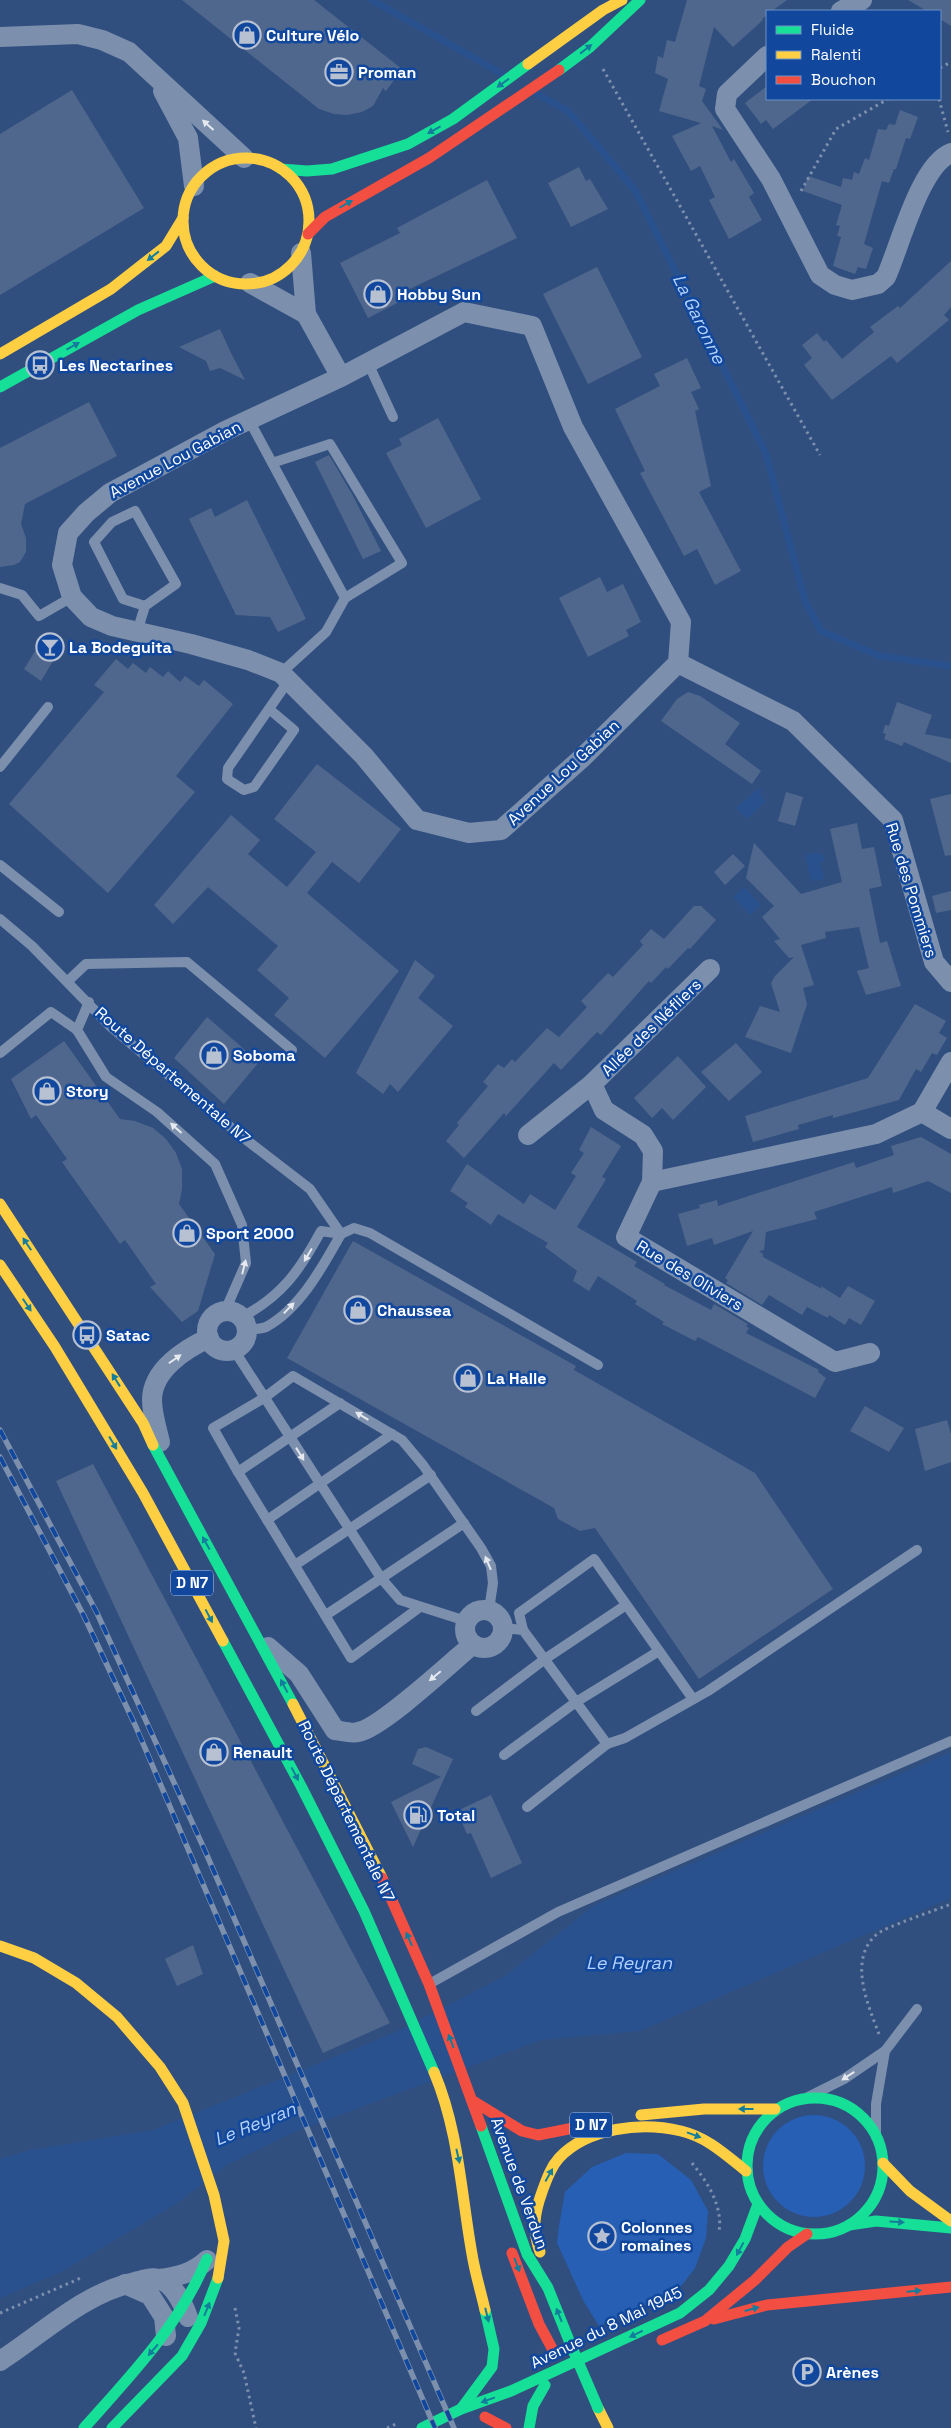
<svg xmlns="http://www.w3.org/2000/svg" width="951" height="2428" font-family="'Space Grotesk',sans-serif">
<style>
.green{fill:#265fb3}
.water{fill:#29518e}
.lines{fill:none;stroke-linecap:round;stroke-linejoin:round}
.stream{stroke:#29518e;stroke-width:7}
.building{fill:#4f678c}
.path{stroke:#7c90ae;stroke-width:3;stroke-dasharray:2.5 4;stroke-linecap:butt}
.lane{stroke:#7c90ae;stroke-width:10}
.street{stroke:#7c90ae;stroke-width:20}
.fast{stroke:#16e098;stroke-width:11}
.slow{stroke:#ffcf43;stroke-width:11}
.jam{stroke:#f24e42;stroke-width:11}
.rail-casing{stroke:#7c90ad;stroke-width:5.5}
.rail{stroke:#11489d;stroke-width:4;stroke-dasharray:11;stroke-linecap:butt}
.fast-bridge{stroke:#16e098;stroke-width:11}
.oneway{fill:#137d9b}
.oneway2{fill:#e5e9ef}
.labels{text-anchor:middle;stroke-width:5;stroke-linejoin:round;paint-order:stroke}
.shield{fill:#11489d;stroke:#b8c8e2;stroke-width:1}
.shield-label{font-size:15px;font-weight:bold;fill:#fff}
.poi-label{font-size:16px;font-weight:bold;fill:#fff;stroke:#11489d;text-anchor:start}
.street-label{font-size:16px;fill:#fff;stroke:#11489d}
.water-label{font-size:18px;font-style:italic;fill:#b3d1fb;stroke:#11489d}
</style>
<rect width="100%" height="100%" fill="#314f7e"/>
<!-- green -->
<g class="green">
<circle cx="814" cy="2166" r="51"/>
<path d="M626 2153 658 2154 691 2180 708 2211 706 2238 695 2268 682 2285 656 2300 599 2326 584 2302 557 2243 559 2226 565 2192 592 2167Z"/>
</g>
<!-- water -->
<g class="water">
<path d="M759 788 762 791 760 794 766 801 747 819 736 808Z"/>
<path d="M818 852 819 855 823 854 825 862 820 863 824 879 811 881 805 855Z"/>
<path d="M744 887 761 905 750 915 733 897Z"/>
<path d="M951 1752V1898L640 2031 541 2040 292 2133 227 2165 176 2204 61 2272 0 2298V2159L30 2150 153 2130 396 2032 505 1976 593 1906Z"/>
</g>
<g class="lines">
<!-- stream -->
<g class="stream">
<path d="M372 0 504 75"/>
<path d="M535 93 568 111 635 190 766 454 805 601 821 631 880 656 951 666"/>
</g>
</g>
<!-- building -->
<g class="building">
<path d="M182 0H314L402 69 386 91 383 88 373 106 362 112 347 115 334 114 319 109Z"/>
<path d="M687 0H787L772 11H767V15L762 19 763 20 733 47 714 27 699 86 706 89 702 101 723 130 712 126 731 162 734 159 754 193 749 197 762 220 729 239 709 200 715 197 700 166 691 171 672 136 701 123 659 111 668 79 655 73 658 56 663 58 667 40 675 42Z"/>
<path d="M908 0H951V26L940 19V11H927Z"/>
<path d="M767 86V99H813L773 129 766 120 761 124 745 103Z"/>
<path d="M72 90 144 208 0 295V134Z"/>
<path d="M900 110 918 117 910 139 906 138 896 169H894L889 183 882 181 864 244 873 248 866 269 858 267 855 274 833 266 841 237 837 236 840 226 836 225 842 205 803 191 808 176 841 187 843 178 852 180 854 172 859 174 865 158 869 160 878 129 886 130 889 124 895 125Z"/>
<path d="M579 167 586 181 590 179 608 209 571 227 548 183Z"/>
<path d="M487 180 517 238 397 295 401 301 368 318 340 263 400 233 397 228Z"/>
<path d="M951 261V307L944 315 949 320 897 363 891 356 832 400 804 365 812 358 802 345 817 333 824 342 826 340 842 359 874 332 870 327 898 306 900 308Z"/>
<path d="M597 267 642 357 588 384 543 294Z"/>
<path d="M220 329 230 351 245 380 220 368 210 371 206 361 179 347Z"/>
<path d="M687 358 701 388 691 392 699 409 695 411 711 486 699 492 741 571 715 585 697 549 684 556 640 473 645 471 615 409 660 386 654 374Z"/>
<path d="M89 402 117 456 25 504 21 524 26 538V552L20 562 14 565 0 567V448Z"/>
<path d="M438 418 481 499 426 528 386 453 402 445 399 439Z"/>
<path d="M329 455 352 494 381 551 363 559 315 462Z"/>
<path d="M247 500 306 619 278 632 270 617 236 615 189 519 211 508 215 517Z"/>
<path d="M600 577 607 592 623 584 641 622 626 630 629 636 588 657 559 598Z"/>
<path d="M42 640 59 651 41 681 24 669Z"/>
<path d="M116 659 128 669 133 663 146 673 150 667 163 677 168 671 180 682 185 676 199 686 204 680 233 704 176 776 195 792 108 893 9 804 104 692 94 685Z"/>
<path d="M688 692 700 696 740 723 725 744 761 771 752 784 661 721 677 699Z"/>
<path d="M897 702 932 715 925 734 951 739V763L904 742 902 746 884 739 886 734 883 733 885 725 889 726Z"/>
<path d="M317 764 401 829 359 883 332 862 307 893 399 971 325 1058 274 1015 289 998 257 970 278 946 208 887 173 924 154 905 231 815 260 840 248 854 287 887 316 852 274 819Z"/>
<path d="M786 792 803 797 795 826 778 821Z"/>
<path d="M951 794V855L945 856 930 799Z"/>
<path d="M857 823 862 849 874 847 882 886 869 889 880 943 887 941 901 986 866 995 857 971 869 968 859 927 825 932 826 938 801 945 814 985 803 988 807 1004 791 1053 745 1037 760 1006 780 1012 771 983 775 976 794 957 789 958 774 941 780 939 762 917 774 906 746 878 754 843 801 894 842 882 830 829Z"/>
<path d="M733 854 745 866 725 885 714 872Z"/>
<path d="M951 891V910L936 913 932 896Z"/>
<path d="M694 906H701L716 920 690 949 688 948 668 969 666 967 651 983 649 981 601 1035 597 1032 561 1070 554 1063 506 1116 504 1113 464 1158 446 1141 459 1125 457 1123 488 1086 483 1082 498 1064 504 1068 512 1059 515 1062 547 1028 559 1037 587 1007 581 1001 608 973 613 977 643 945 640 941 651 929 664 939Z"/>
<path d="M415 960 435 976 418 998 453 1026 398 1092 390 1084 383 1094 356 1073Z"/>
<path d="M915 1004 946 1021 939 1033 947 1038 937 1055 932 1053 921 1072 916 1069 899 1100 833 1118V1115L798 1125 799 1129 753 1142 745 1116 868 1078Z"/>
<path d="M207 1017 259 1062 224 1104 174 1058Z"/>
<path d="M64 1041 120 1119 135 1121 153 1128 166 1139 176 1153 182 1169V1189L179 1204 215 1254 198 1311 182 1322 150 1287 156 1284 125 1240 120 1244 62 1162 67 1159 36 1115 31 1119 11 1079Z"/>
<path d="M736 1043 762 1072 729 1101 701 1072Z"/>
<path d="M678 1056 706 1087 673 1120 662 1108 652 1118 634 1098Z"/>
<path d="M591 1127 621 1146 602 1177 606 1179 577 1227 637 1262 634 1266 665 1284 664 1285 711 1310 714 1304 748 1324 746 1326 749 1328 746 1333 819 1370 818 1372 826 1378 815 1398 698 1337 695 1341 662 1324 664 1322 635 1304 637 1301 598 1276 589 1291 573 1281 577 1271 545 1247 548 1243 498 1214 491 1225 465 1207 468 1203 450 1191 467 1164 524 1204 530 1194 555 1210 576 1176 571 1173 584 1153 579 1150Z"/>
<path d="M921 1137 951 1154V1193L928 1181 893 1193 892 1187 814 1212 817 1219 766 1232 764 1250 759 1251 763 1254V1257L822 1289 821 1286 840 1298 848 1286 875 1301 861 1325 849 1318 845 1325 829 1315 828 1318 807 1307 802 1315 769 1295 762 1305 726 1283 728 1280 725 1278 753 1231 714 1245 712 1238 687 1246 678 1214 700 1208 699 1205 717 1200 718 1206 854 1162 856 1168 894 1155 891 1146Z"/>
<path d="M353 1241 576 1366 574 1370 755 1473 833 1589 699 1679 595 1528 580 1531 558 1519 554 1508 287 1358Z"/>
<path d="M865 1406 904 1428 889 1452 850 1431Z"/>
<path d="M947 1420 951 1434V1462L925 1471 915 1429Z"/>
<path d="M93 1464 390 2023 323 2053 56 1481Z"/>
<path d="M426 1747 453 1759 413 1847 391 1802 441 1777 412 1764 418 1749Z"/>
<path d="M491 1795 522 1863 491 1878 471 1833 467 1834 457 1811Z"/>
<path d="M193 1945 203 1974 177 1986 165 1959Z"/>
</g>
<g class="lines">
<!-- path -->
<g class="path">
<path d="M940 68 951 62"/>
<path d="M603 69 820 455"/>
<path d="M939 99 948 132"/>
<path d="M801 191 836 129 888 99"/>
<path d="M879 2034C868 2005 848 1960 876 1935 884 1927 937 1910 951 1904"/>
<path d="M692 2163C708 2183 723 2206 719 2232"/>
<path d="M235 2308 239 2328 235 2353 244 2373 256 2428"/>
<path d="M0 2313 81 2278"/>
<path d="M387 2428 398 2423"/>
</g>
<!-- lane -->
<g class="lane">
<path d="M368 363 393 417"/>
<path d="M249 420 345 598 402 563 330 444 272 463"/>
<path d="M0 588 22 595 39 616 72 597"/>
<path d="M137 632 145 606 176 584 135 511 112 522 94 542 123 599 145 606"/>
<path d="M281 673 326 632 345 598"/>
<path d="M269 709 294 730 254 787 244 790 227 779 228 768 289 680"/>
<path d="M0 767 48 707"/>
<path d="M0 865 59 912"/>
<path d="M0 919 32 946 111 1027 240 1135 310 1189 341 1234"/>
<path d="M68 981 86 964 187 962 292 1050"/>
<path d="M89 1002 77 1030 106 1077 157 1112 215 1164 242 1225 246 1263 225 1311"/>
<path d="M0 1053 51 1012 77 1030"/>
<path d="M341 1234 354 1228 370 1233 598 1365"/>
<path d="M242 1317C282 1296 300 1270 321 1231L341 1234"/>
<path d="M247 1330C253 1329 261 1329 266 1327 300 1309 323 1266 341 1234"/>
<path d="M234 1350 381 1578 400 1600 466 1621"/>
<path d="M340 1403 238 1472 351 1658 420 1607"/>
<path d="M238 1472 213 1428 264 1398 293 1376 402 1440 423 1465 481 1548 491 1566 493 1583 489 1610"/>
<path d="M267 1520 392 1434"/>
<path d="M295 1565 431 1475"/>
<path d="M326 1615 464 1523"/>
<path d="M504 1628 523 1630 607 1744 625 1738 708 1691 917 1550"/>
<path d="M523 1630 519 1613 594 1559 693 1699"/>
<path d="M476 1711 545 1659 626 1605"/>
<path d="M504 1755 576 1702 659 1651"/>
<path d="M527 1807 607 1744"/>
<path d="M431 1983 558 1912 951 1741"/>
<path d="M808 2097 844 2079 885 2051 917 2009"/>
<path d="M876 2137V2104L885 2051"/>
</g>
<!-- street -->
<g class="street">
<path d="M841 11 862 0"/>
<path d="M0 37 78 34 102 40 129 52 244 158"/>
<path d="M767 56 727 94 725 109 771 179 820 275 835 285 852 290 878 284 886 277C900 246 920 165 951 153"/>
<path d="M163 91 188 138 194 186"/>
<path d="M250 283 306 314 301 253"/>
<path d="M306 314 341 377 225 431 110 493 86 513 68 533 62 565 72 597 91 617 112 626 191 644 248 660 281 673 364 756 417 820 469 833 501 830 582 758 678 663 681 622 573 427 532 326 464 312 341 377"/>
<path d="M678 663 793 721 893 820 934 962 951 982"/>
<path d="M951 1062 922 1112 951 1129"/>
<path d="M528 1135 592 1084"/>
<path d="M652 1182 653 1151 643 1135 604 1110 592 1084 710 969"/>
<circle cx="227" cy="1331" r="20"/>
<path d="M870 1353 835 1362 626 1237 652 1182 876 1134 922 1112"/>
<path d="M160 1442C157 1429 152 1414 152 1400 152 1370 185 1349 209 1338"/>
<circle cx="484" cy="1629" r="19"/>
<path d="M268 1647 299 1674 335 1730C342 1731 352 1734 358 1732 380 1729 452 1662 472 1645"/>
<path d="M159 2279C177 2277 193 2273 207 2260"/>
<path d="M125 2284 150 2295 164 2317 166 2336"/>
<path d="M0 2361C45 2332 82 2294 135 2282 142 2280 151 2277 158 2279 174 2283 183 2304 188 2317"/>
</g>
<!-- fast -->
<g class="fast">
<path d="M559 70 590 47 640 0"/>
<path d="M281 169 307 171 332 169 408 144 453 119 528 64"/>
<path d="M0 387 138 310 215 276"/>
<path d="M153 1445 293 1704"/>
<path d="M223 1641 301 1786 364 1911 434 2072"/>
<circle cx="815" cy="2166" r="68"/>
<path d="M481 2126 527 2254 548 2288 570 2343"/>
<path d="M849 2225 876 2221 951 2228"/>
<path d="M461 2409 492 2367 494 2349 485 2310"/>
<path d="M84 2428C131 2375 179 2326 207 2259"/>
<path d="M112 2428 182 2356 201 2323 218 2278"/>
<path d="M422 2428 461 2409 511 2391 680 2313 709 2290 729 2266 745 2239 758 2204"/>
<path d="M529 2428 533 2406 545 2385"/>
</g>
<!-- slow -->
<g class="slow">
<path d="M528 64 603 10 622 0"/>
<circle cx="246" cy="221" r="63"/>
<path d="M0 354 111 289 166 246 183 218"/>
<path d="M0 1204 143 1423 153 1445"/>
<path d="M0 1265 55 1347 143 1493 223 1641"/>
<path d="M293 1704 382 1878"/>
<path d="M0 1946 34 1958 76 1983 117 2017 160 2067 183 2103 214 2195 224 2241 218 2278"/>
<path d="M434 2072C459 2131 461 2193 472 2254 475 2273 481 2292 485 2310"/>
<path d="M641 2115 704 2109H775"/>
<path d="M883 2163 910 2191 951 2221"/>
<path d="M540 2252C532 2230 534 2214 542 2192 546 2181 550 2168 559 2158 588 2127 642 2122 681 2131 707 2137 726 2155 746 2171"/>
<path d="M598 2408 608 2428"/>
</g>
<!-- jam -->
<g class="jam">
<path d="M308 234 325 217 429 158 559 70"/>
<path d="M382 1878 429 1984 481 2126"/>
<path d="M473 2101 522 2131 538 2135 599 2123"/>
<path d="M512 2253 539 2324 554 2352"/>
<path d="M714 2319 767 2305 951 2287"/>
<path d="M662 2340 705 2321 755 2280 788 2247 807 2234"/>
<path d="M485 2417 506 2428"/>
</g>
<!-- rail casing -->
<g class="rail-casing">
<g id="rail">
<path d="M0 1430 97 1613 206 1853 454 2428"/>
<path d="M0 1457 84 1616 136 1727 435 2428"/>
</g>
</g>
<!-- rail -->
<use href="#rail" class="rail"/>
<!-- fast-bridge -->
<path class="fast-bridge" d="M570 2343 598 2408"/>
</g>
<!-- one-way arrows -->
<defs><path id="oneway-solid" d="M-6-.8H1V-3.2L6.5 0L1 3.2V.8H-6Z" transform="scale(1.25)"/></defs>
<g class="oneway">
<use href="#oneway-solid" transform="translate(586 49) rotate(-38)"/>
<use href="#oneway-solid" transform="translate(503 83) rotate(144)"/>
<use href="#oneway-solid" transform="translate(434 130) rotate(151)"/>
<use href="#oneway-solid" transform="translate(346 204) rotate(-30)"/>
<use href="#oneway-solid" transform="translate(153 256) rotate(142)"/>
<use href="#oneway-solid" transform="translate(73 346) rotate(-29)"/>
<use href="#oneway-solid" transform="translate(27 1244) rotate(-124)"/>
<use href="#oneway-solid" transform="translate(27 1305) rotate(56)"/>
<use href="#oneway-solid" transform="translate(116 1380) rotate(-122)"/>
<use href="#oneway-solid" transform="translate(113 1443) rotate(59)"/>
<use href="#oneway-solid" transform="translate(206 1543) rotate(-119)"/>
<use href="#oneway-solid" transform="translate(209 1616) rotate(62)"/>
<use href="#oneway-solid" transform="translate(284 1686) rotate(-118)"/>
<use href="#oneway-solid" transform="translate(295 1774) rotate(62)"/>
<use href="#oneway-solid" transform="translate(409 1939) rotate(-114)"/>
<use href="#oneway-solid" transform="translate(451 2041) rotate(-111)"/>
<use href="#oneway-solid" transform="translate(746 2109) rotate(-180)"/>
<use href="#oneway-solid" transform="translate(694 2135) rotate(20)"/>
<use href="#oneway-solid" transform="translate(458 2156) rotate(77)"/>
<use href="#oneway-solid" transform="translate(549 2175) rotate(-61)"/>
<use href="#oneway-solid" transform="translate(897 2222) rotate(3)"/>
<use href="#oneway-solid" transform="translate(740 2249) rotate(118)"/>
<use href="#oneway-solid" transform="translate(517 2265) rotate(69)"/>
<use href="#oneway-solid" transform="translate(914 2291) rotate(-5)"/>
<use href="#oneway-solid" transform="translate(207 2309) rotate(-68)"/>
<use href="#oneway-solid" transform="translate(752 2309) rotate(-15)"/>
<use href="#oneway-solid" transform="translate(487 2315) rotate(76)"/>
<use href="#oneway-solid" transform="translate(559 2315) rotate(-112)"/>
<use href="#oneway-solid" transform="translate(636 2334) rotate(154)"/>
<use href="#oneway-solid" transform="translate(153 2350) rotate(131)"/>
<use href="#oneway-solid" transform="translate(488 2400) rotate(160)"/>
</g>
<g class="oneway2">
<use href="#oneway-solid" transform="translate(208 125) rotate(-138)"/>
<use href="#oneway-solid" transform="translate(176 1128) rotate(-138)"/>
<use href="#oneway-solid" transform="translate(308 1255) rotate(121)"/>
<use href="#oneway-solid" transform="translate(244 1267) rotate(-76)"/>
<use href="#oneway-solid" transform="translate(289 1308) rotate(-46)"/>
<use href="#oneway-solid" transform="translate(175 1359) rotate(-35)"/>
<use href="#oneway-solid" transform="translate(362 1416) rotate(-149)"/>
<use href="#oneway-solid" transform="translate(300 1454) rotate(58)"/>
<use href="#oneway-solid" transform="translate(488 1563) rotate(-113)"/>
<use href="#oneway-solid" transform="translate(435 1676) rotate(140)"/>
<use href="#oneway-solid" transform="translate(848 2076) rotate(147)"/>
</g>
<!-- icons -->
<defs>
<g id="shop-ring" transform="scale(1.4375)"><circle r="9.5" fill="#11489d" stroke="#b7c1d2" stroke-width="1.5"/><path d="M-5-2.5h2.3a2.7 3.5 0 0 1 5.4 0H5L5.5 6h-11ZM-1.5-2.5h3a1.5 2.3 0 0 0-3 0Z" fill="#b7c1d2"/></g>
<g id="office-ring" transform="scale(1.4375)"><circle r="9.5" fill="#11489d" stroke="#b7c1d2" stroke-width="1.5"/><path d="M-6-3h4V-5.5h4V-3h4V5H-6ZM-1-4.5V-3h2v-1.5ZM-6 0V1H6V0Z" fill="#b7c1d2"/></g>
<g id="bus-ring" transform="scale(1.4375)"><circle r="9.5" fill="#11489d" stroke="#b7c1d2" stroke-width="1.5"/><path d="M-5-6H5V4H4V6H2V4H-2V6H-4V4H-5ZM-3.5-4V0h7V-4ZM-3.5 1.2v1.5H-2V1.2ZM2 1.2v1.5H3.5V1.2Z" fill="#b7c1d2"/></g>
<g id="bar-ring" transform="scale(1.4375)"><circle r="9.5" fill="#11489d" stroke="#b7c1d2" stroke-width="1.5"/><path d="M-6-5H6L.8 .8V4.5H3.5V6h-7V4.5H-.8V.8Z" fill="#b7c1d2"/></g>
<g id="fuel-ring" transform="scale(1.4375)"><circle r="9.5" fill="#11489d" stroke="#b7c1d2" stroke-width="1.5"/><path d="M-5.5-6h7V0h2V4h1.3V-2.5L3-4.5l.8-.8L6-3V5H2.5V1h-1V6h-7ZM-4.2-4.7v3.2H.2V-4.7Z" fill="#b7c1d2"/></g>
<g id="sight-ring" transform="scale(1.4375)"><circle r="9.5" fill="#11489d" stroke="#b7c1d2" stroke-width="1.5"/><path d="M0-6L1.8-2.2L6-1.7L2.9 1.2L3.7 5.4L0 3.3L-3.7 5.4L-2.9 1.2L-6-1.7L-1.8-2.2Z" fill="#b7c1d2"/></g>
<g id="parking-ring" transform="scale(1.4375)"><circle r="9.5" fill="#11489d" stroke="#b7c1d2" stroke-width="1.5"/><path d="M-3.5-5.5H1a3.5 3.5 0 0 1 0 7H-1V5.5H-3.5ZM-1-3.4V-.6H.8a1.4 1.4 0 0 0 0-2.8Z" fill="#b7c1d2"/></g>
</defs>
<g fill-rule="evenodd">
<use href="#shop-ring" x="247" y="35"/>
<use href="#office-ring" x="339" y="72"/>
<use href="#shop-ring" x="378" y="294"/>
<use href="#bus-ring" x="40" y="365"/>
<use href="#bar-ring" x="50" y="647"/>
<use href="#shop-ring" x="214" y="1055"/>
<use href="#shop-ring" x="47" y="1091"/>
<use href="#shop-ring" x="187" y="1233"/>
<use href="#shop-ring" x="358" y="1310"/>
<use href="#bus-ring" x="87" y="1335"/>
<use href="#shop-ring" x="468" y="1378"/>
<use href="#shop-ring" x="214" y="1752"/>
<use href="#fuel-ring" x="418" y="1815"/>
<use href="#sight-ring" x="602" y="2236"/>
<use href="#parking-ring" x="807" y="2372"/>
</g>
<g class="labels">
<!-- shield labels -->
<g class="shield">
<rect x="171" y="1570.5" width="42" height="25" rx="4"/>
<rect x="570" y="2112.5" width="42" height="25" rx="4"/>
</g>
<g class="shield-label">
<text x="192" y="1588">D N7</text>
<text x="591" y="2130">D N7</text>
</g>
<!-- poi labels -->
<g class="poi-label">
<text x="266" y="41">Culture Vélo</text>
<text x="358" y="78">Proman</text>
<text x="397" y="300">Hobby Sun</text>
<text x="59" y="371">Les Nectarines</text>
<text x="69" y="653">La Bodeguita</text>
<text x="233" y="1061">Soboma</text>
<text x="66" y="1097">Story</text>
<text x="206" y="1239">Sport 2000</text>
<text x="377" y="1316">Chaussea</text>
<text x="106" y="1341">Satac</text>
<text x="487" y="1384">La Halle</text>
<text x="233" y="1758">Renault</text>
<text x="437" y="1821">Total</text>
<text x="621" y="2233">Colonnes<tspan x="621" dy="18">romaines</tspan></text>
<text x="826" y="2378">Arènes</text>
</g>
<!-- street labels -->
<g class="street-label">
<text transform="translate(175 459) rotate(-28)" y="6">Avenue Lou Gabian</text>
<text transform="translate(563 772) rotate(-43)" y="6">Avenue Lou Gabian</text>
<text transform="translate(912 890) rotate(73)" y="6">Rue des Pommiers</text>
<text transform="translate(651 1027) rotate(-44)" y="6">Allée des Néfliers</text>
<text transform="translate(173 1075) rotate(41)" y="6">Route Départementale N7</text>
<text transform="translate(690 1275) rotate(31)" y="6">Rue des Oliviers</text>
<text transform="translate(347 1811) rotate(64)" y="6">Route Départementale N7</text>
<text transform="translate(520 2183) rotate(70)" y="6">Avenue de Verdun</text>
<text transform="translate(606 2327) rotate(-26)" y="6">Avenue du 8 Mai 1945</text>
</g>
<!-- water labels -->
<g class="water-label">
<text transform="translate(699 319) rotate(64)" y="6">La Garonne</text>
<text x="629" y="1969">Le Reyran</text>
<text transform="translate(255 2124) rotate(-22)" y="6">Le Reyran</text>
</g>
</g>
<!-- legend -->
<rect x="766" y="10" width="175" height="90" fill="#11489d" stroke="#7091c4"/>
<rect x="776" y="26" width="25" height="8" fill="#16e098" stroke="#7091c4"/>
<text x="811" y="35" font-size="15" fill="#ffffff">Fluide</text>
<rect x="776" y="51" width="25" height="8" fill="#ffcf43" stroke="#7091c4"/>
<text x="811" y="60" font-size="15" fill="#ffffff">Ralenti</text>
<rect x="776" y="76" width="25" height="8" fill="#f24e42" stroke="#7091c4"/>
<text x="811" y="85" font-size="15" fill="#ffffff">Bouchon</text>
</svg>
